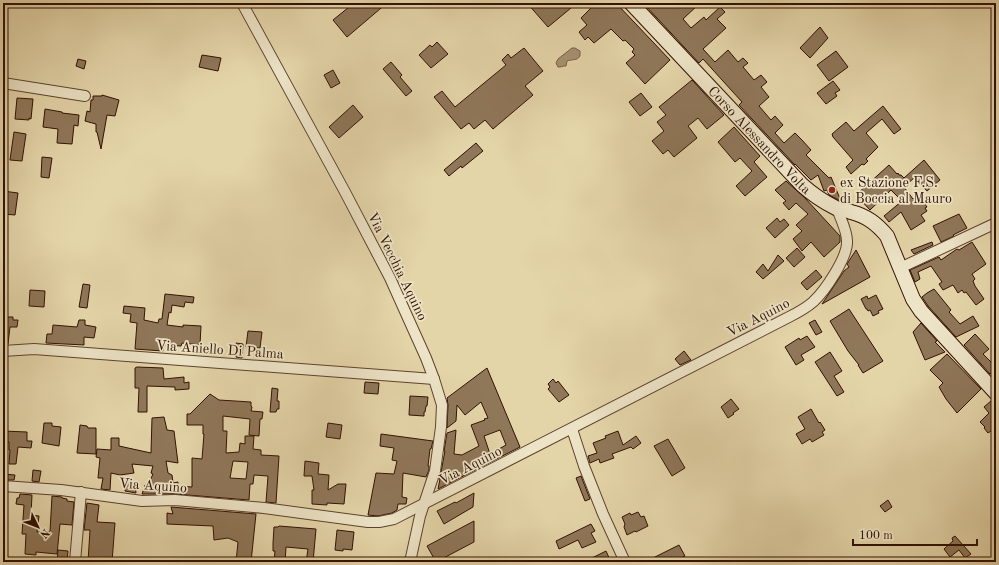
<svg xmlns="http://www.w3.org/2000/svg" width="999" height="565" font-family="'Old Standard TT',serif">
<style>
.water{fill:#a79271;stroke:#785e45}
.building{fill:#8f7759;stroke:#321103;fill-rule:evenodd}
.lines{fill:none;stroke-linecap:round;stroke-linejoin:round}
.street-casing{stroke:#5e422c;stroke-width:12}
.secondary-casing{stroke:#321103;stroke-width:16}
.street{stroke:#ede4c7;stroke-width:10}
.secondary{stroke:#ede4c7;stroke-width:14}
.poi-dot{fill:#8f2418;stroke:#ede4c7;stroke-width:1.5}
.labels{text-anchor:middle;stroke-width:3.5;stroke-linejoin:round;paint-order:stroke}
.street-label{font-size:14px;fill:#321103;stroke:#ede4c7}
.poi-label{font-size:14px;fill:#321103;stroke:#ede4c7;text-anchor:start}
</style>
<rect width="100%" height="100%" fill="#e4d5a9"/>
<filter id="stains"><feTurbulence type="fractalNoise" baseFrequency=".005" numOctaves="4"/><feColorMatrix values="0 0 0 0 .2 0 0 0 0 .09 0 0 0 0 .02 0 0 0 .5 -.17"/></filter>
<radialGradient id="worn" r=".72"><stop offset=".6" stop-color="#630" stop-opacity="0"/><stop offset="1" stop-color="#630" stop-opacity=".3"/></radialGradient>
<!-- water -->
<path class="water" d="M572 48H575L580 51V56C577 61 572 59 567 61L566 66H564L560 67H558L556 63 558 59Z"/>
<!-- building -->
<g class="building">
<path d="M354 3H387L347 37 333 20Z"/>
<path d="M527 3H577L548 27Z"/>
<path d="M588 3H616L670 60 645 84 626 63 635 55 632 52 634 49 625 40 623 41 611 29 594 43 588 37 585 40 579 32 587 25 581 18 592 7Z"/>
<path d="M643 3H700L683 19 691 28 704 17 706 20 720 7 725 12 717 19 726 28 703 49 715 62 728 50 738 62 743 58 748 63 743 67 754 80 761 75 767 82 761 87 769 97 759 106 771 120 775 116 783 125 775 133 784 143 795 133 802 140 811 150 806 155 829 178 831 177 841 201 829 195 827 190 824 191 818 175 811 180 795 164V165L739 105 742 102 703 59 699 63Z"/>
<path d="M820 27 828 38 810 58 800 48Z"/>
<path d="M437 42 448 54 431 68 419 55 430 45 432 47Z"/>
<path d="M524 48 543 71 525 86 533 95 493 129 485 120 474 129 469 123 461 129 434 97 442 91 455 107 506 65 502 60 508 54 511 58Z"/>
<path d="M836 51 848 67 829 81 817 65Z"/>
<path d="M202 55 221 58 218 71 199 67Z"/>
<path d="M78 59 86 61 84 69 76 66Z"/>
<path d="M391 62 402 75 400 77 412 91 406 96 383 69Z"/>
<path d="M333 70 340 83 331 88 324 75Z"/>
<path d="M692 80 724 115 707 129 698 118 688 126 697 138 674 157 668 150 663 154 652 141 664 131 657 122 666 115 659 107Z"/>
<path d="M833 81 840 90 835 93 837 96 826 104 817 93Z"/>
<path d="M641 93 652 107 640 116 629 102Z"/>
<path d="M102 95 119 100 115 116 107 115 101 149 97 132H96V124L85 121 87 111 90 112 91 100H93V96H102Z"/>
<path d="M17 98 33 99 31 119 29 118V120L15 119Z"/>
<path d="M353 105 363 117 339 138 329 127Z"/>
<path d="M883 106 901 129 894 134 882 119 866 133 878 147 866 159 868 161 864 165 862 164 851 174 846 167 853 160 833 137 832 134 846 122 854 131Z"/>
<path d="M45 109 62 112V113L79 115 78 126 74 125 72 144 57 143 58 129 43 127Z"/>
<path d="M734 127 760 156 754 162 767 177 745 196 736 186 752 171 740 158 735 162 718 142Z"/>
<path d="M14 132 26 134 22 161 10 160Z"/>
<path d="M476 143 483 151 462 168 461 166 449 176 444 170Z"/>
<path d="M42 157 52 158 49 178 41 177Z"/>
<path d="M924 160 940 180 927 191 915 177 904 187 913 199 918 194 927 207 925 208 927 211 921 215 925 221 911 230 901 212 889 222 884 216 902 201 891 190 870 210 856 195 889 165 897 174 898 173 899 175H901L904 178Z"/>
<path d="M786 181 804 197 840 236V242L824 257 811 242 802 251 793 239 802 231 796 225 808 214 796 203 789 210 783 203 786 201 775 190Z"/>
<path d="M3 191 18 193 15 215 3 214Z"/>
<path d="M959 214 967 228 953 235 954 236 941 242 933 226Z"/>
<path d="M777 218 780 222 784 219 789 225 775 238 766 228Z"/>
<path d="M932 242 933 245 914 254 911 250Z"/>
<path d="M972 242 986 264 972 274 975 279 973 281 975 286 984 299 976 305 966 292 964 293 962 290 958 293 953 285 943 290 939 284 942 282 931 266 918 272 920 279 915 282 910 270 939 257 941 260 957 249 959 250Z"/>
<path d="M797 248 805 257 794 267 786 258Z"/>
<path d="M856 250 870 277 822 304 844 271 849 267 847 264Z"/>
<path d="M778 255 784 261 763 279 756 272 763 264 768 271Z"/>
<path d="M816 270 822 277 807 290 801 283Z"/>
<path d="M83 284 90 285 87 308 79 307Z"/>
<path d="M934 289 951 310 949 312 960 324 973 316 979 326 956 337 928 306 922 297 927 293Z"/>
<path d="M30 290 45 291 44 307 29 306Z"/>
<path d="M165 294 194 297 193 303 185 302 184 307 172 305 171 313 169 312 167 325 183 327V325L201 326 200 345 182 343 181 346 164 345 163 351 135 349 137 323 130 322 131 314 123 313 124 306 145 308 144 320 158 323 159 319H162Z"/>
<path d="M876 295 883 309 878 311 879 313 873 316 870 310 868 311 867 309H866L861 299 867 296 868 299Z"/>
<path d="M849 309 883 361 863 373 858 365H859L848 351 830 321Z"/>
<path d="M3 317H13V320H18L17 327H10L8 344H3Z"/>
<path d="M79 320H85V325L96 327 94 338 84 337V345L46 343 47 334H52L53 325 77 327Z"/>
<path d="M815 320 822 332 816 335 809 323Z"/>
<path d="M921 323 937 341 935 342 945 352 925 360 913 332Z"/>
<path d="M248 331 262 332 260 348 246 347Z"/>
<path d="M975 334 989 349 983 354 996 367V368L990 374 964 345Z"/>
<path d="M807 336 815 347 801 355 804 360 796 365 785 347 799 338 800 340Z"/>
<path d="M236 343 243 344 242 358 236 357Z"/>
<path d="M684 351 691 360 680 365 675 359Z"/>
<path d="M830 352 842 371 834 376 844 392 837 396 815 362Z"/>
<path d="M947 354 981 389 957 413 946 399 939 387 943 383 930 370Z"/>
<path d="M137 367 163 368 164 379 184 377V383L189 382V389L175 390V387L147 386V412H138L139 388H135V368Z"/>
<path d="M487 368 520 447 438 489 440 479H439L441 472 445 451H444L447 433 456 430 454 454 462 455 479 446 471 425 485 420 484 419 488 418 481 402 465 415 457 405 456 421 447 428 448 405 447 398ZM500 430 506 445 490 454 484 436Z"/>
<path d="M553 379 556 383 558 381 569 395 559 402 548 389 550 387 548 384Z"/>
<path d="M365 382 379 383 378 394 364 393Z"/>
<path d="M272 388 278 389 277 401H279V409H277L276 412H270Z"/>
<path d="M210 394 219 400 251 402V406L252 407 251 411 263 412 262 419H260L259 436 249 435 250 419 223 416V431H227L226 453 239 452 240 443 245 444V436H254L253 449 261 450V455L279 456 276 503 266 502 268 476 254 475 253 484H250L249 500 175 494H142L145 485H148L153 474 151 473 153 466 132 464 134 473 120 475 111 473 110 490 101 489 103 478H98L100 458 96 457 97 449 111 450V438H119V446L151 453 152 418 164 417 167 430 174 431 178 463 166 461 168 473 172 475 173 483 178 482V486L192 487V458L202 459 204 434H203V425H187V414H190ZM233 461 248 462 246 479 230 478Z"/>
<path d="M410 396 428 397 427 406H426L425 412H424V416L409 415Z"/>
<path d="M731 399 739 409 733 413 734 414 728 418 721 407Z"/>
<path d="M992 400 996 404V437L991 431 988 433 984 428 985 427 980 422 989 413 984 407Z"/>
<path d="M811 409 819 423 820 422 825 430 822 432 824 435 812 442 810 439 802 444 796 434 805 429 798 417Z"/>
<path d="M44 423H52V426L61 427 59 446 42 443Z"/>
<path d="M328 423 342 425 340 439 326 437Z"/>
<path d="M80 425 87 426 88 428H96V454L77 453Z"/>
<path d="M3 431 27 432V441H32L31 448 18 447 16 464H9L10 450H9V442H3Z"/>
<path d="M618 431 623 445 636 436 641 443 633 449 631 447 612 454 614 458 600 463 599 459 590 463 588 456 597 453 593 443 606 438 605 436Z"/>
<path d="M381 434 433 441 431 449H430L428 466H429V470L426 477 403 473 402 497 407 498 406 504H398L397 510 392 513 378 516 368 515 376 473 394 474 397 461 392 460 394 448 380 446Z"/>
<path d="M668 439 685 468 672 476 654 446Z"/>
<path d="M305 461 319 463 318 474 329 475 328 490 338 484H346L344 504 327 503V505L312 504V490H314L312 476H304Z"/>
<path d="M33 470 41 471 39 482 32 481Z"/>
<path d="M3 474 15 475 14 480H3Z"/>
<path d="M581 476 590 499 585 501 576 478Z"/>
<path d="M126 479 135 484 136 493 125 491Z"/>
<path d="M474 493 473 507 444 524 437 511 455 502 456 503Z"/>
<path d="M20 494 32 495 31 515 39 516 37 532H50L52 496 62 497V498L67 499V501L74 502 72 525 60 524 57 554 36 552V555L25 554 26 534H22L24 505 16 504 17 498H19Z"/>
<path d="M888 500 892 507 885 512 880 506Z"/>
<path d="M87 503 99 505 97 522 115 523 112 562H88L90 530H84Z"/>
<path d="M171 507 256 514 251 562H236L238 542 228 538 214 540 213 526 167 524V513L173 514Z"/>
<path d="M638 512 641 517 644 516 648 526 636 532 635 531 627 535 624 527 625 524 622 517 630 513 631 515Z"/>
<path d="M474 521V542L436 562 427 546Z"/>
<path d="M591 524 595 531 591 533 596 542 582 548 578 540 559 549 556 541Z"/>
<path d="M279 526 316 529 313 562H306L308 549 286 547 285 562H274L275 551H273V543L274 527H278Z"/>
<path d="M337 530 354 532 352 550 343 549V551L335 550Z"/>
<path d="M955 536 971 554 965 558 959 550 950 557 944 549 953 541 952 538Z"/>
<path d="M679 545 685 556 673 562H645Z"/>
<path d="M58 550 68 551 67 561 57 562Z"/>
<path d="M606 551 611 562H584Z"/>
</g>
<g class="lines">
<!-- street casing -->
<g class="street-casing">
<g id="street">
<path d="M242 3 345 192 390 278 426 358 434 379 442 405 441 427 435 471 420 516 410 562"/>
<path d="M3 83 85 96"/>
<path d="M900 268 996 223"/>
<path d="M3 351 34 349 434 379"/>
<path d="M572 429 584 466 603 514 625 562"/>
<path d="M3 486 61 490 142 501 175 500 264 508 368 522H379L394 519 789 317C797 313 806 308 813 302 825 291 848 257 847 241 847 230 840 218 837 208"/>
<path d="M75 562 81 492"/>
</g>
</g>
<!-- secondary casing -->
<g class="secondary-casing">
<g id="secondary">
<path id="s1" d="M631 3 802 185C812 194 824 202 836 208 841 210 846 210 851 212 867 216 877 224 887 236L913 299 921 311 996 393"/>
</g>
</g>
<!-- street -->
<use href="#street" class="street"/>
<!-- secondary -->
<use href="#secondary" class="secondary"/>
</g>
<!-- markers -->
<circle class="poi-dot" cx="832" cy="190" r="4"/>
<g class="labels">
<!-- street labels -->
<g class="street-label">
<text dy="5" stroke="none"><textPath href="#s1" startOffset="188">Corso Alessandro Volta</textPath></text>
<text transform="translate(398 266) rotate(64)" y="5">Via Vecchia Aquino</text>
<text transform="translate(758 317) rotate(-27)" y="5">Via Aquino</text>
<text transform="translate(220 349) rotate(4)" y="5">Via Aniello Di Palma</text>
<text transform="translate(470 465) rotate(-27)" y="5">Via Aquino</text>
<text transform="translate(153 485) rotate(4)" y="5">Via Aquino</text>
</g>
<!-- poi labels -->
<g class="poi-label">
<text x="840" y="187">ex Stazione F.S.<tspan x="840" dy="16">di Boccia al Mauro</tspan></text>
</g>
</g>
<!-- margin -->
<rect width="999" height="565" fill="none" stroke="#e4d5a9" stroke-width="16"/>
<rect x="4" y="4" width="991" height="557" fill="none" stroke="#321103" stroke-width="2"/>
<rect x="8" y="8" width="983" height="549" fill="none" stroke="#321103"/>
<!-- north arrow -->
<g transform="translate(38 527) rotate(133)" stroke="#ede4c7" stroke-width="3" paint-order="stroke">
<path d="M0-3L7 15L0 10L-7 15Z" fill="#321103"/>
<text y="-6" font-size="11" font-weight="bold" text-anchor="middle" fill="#321103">N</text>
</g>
<!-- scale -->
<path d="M853 539v6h124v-6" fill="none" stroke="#321103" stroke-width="2"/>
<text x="859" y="539" font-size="12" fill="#321103" stroke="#ede4c7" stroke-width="3" paint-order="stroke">100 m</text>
<rect width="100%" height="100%" filter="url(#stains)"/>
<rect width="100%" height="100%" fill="url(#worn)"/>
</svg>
